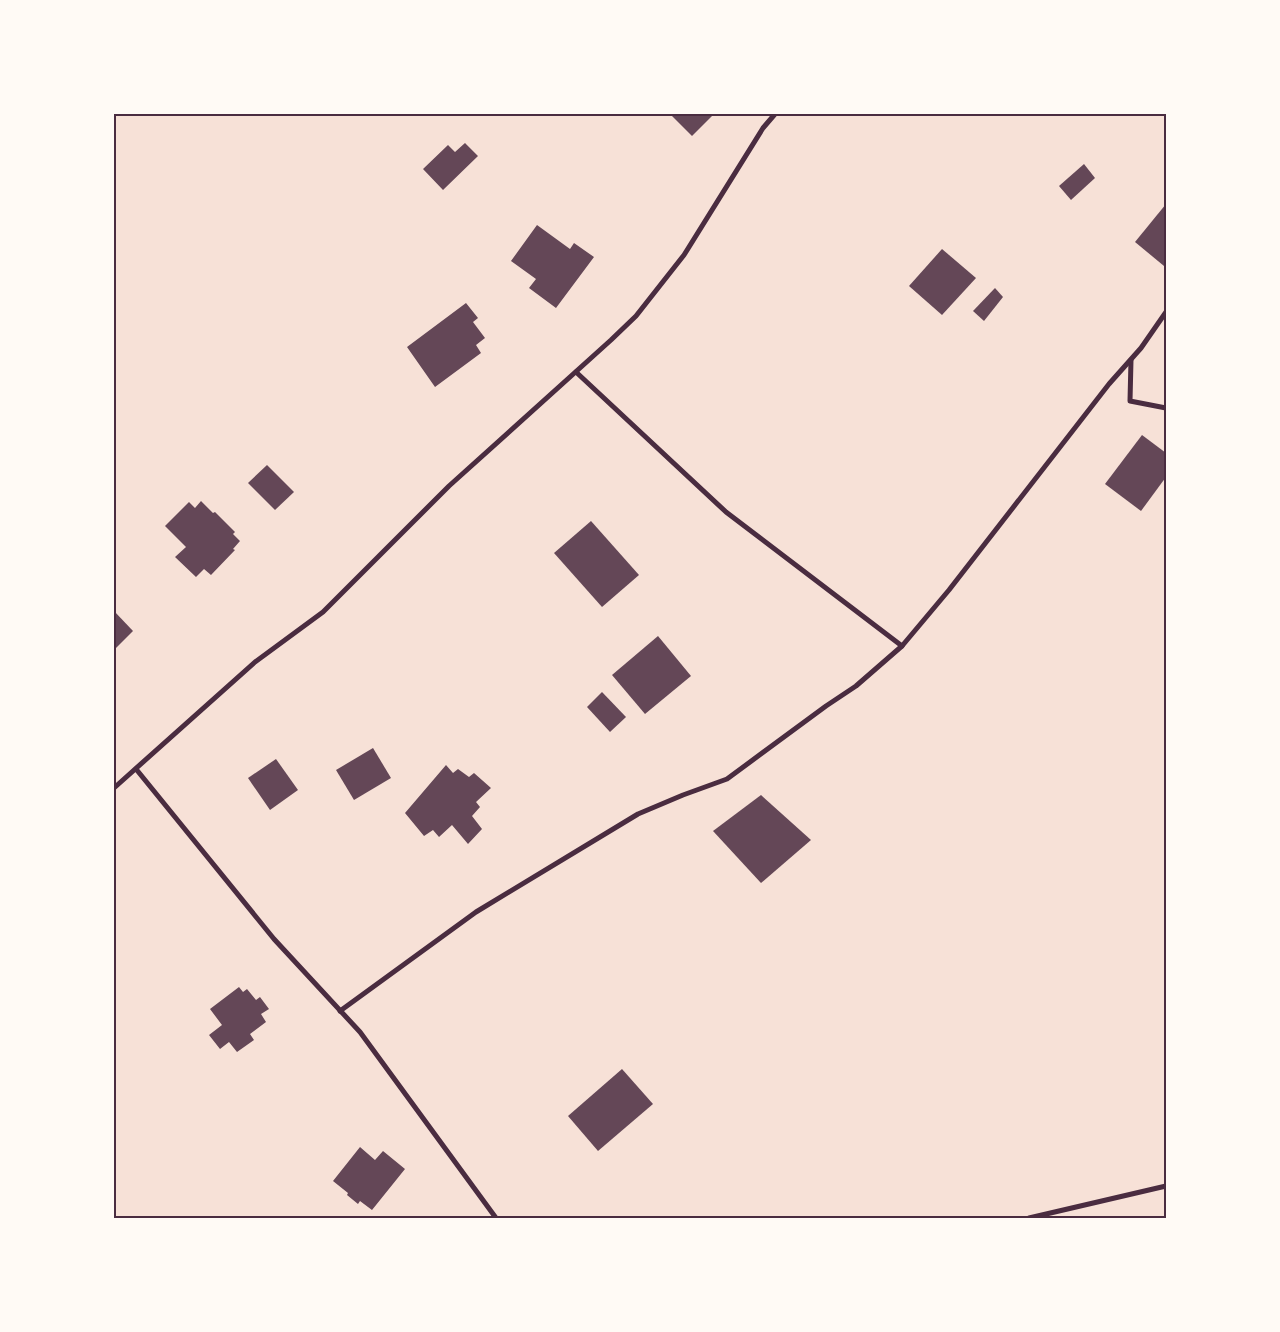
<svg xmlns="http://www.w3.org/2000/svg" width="1280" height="1332" font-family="Quicksand,sans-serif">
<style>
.building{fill:#644757}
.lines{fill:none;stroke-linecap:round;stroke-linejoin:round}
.minor{stroke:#4a2c40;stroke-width:5}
.neatline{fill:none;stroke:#4a2c40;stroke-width:2}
</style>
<rect width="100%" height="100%" fill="#f7e1d7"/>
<!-- building -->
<g class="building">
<path d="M670 114H714L692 136Z"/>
<path d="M465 143 478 156 443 190 423 169 448 145 455 152Z"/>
<path d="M1084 164 1095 178 1071 200 1059 186Z"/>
<path d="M1166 204V264L1164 266 1135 242Z"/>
<path d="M537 225 570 249 574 243 594 257 556 308 529 288 536 279 511 261Z"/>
<path d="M942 249 976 278 942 315 909 286Z"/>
<path d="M995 288 1003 297 984 321 973 311Z"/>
<path d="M466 303 478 318 473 322 485 338 476 345 481 353 435 387 407 347Z"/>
<path d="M1142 435 1166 453V477L1141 511 1105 484Z"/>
<path d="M267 465 294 492 275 510 248 483Z"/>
<path d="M201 501 213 513 215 512 235 532 233 534 240 541 233 549 235 550 211 575 204 569 196 577 175 557 186 547 165 526 189 502 195 508Z"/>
<path d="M591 521 639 575 602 607 554 553Z"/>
<path d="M114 611 133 631 114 650Z"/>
<path d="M658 636 691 676 645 714 612 675Z"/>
<path d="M602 692 626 717 610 732 587 707Z"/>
<path d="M373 748 391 778 354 800 336 770Z"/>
<path d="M276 759 298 790 270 810 248 778Z"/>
<path d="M446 765 453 773 458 769 469 777 474 773 491 788 476 802 480 807 472 816 482 829 468 844 452 825 439 837 433 830 424 836 405 813Z"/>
<path d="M761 795 811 840 761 883 713 831Z"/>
<path d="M239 987 243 992 247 989 256 1000 260 997 269 1009 261 1014 266 1022 250 1034 254 1040 237 1052 229 1042 220 1049 209 1035 222 1025 210 1009Z"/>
<path d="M622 1069 653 1104 598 1151 568 1116Z"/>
<path d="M360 1147 375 1160 383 1151 405 1169 372 1210 360 1201 358 1204 347 1195 348 1193 333 1181Z"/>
</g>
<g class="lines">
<!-- minor -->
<g class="minor">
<path d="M1131 360 1130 401 1166 408"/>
<path d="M576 372 726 512 902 646"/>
<path d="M136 769 274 939 360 1032 496 1218"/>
<path d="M114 788 255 662 323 612 449 486 611 340 636 316 684 255 763 128 775 114"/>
<path d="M340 1011 476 912 638 814 683 795 727 779 826 706 856 686 902 646 949 590 1109 384 1141 348 1166 312"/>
<path d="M1029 1218 1166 1186"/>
</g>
</g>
<!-- border -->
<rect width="1280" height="1332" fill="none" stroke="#fffaf5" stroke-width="230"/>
<rect x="115" y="115" width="1050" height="1102" class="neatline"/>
</svg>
